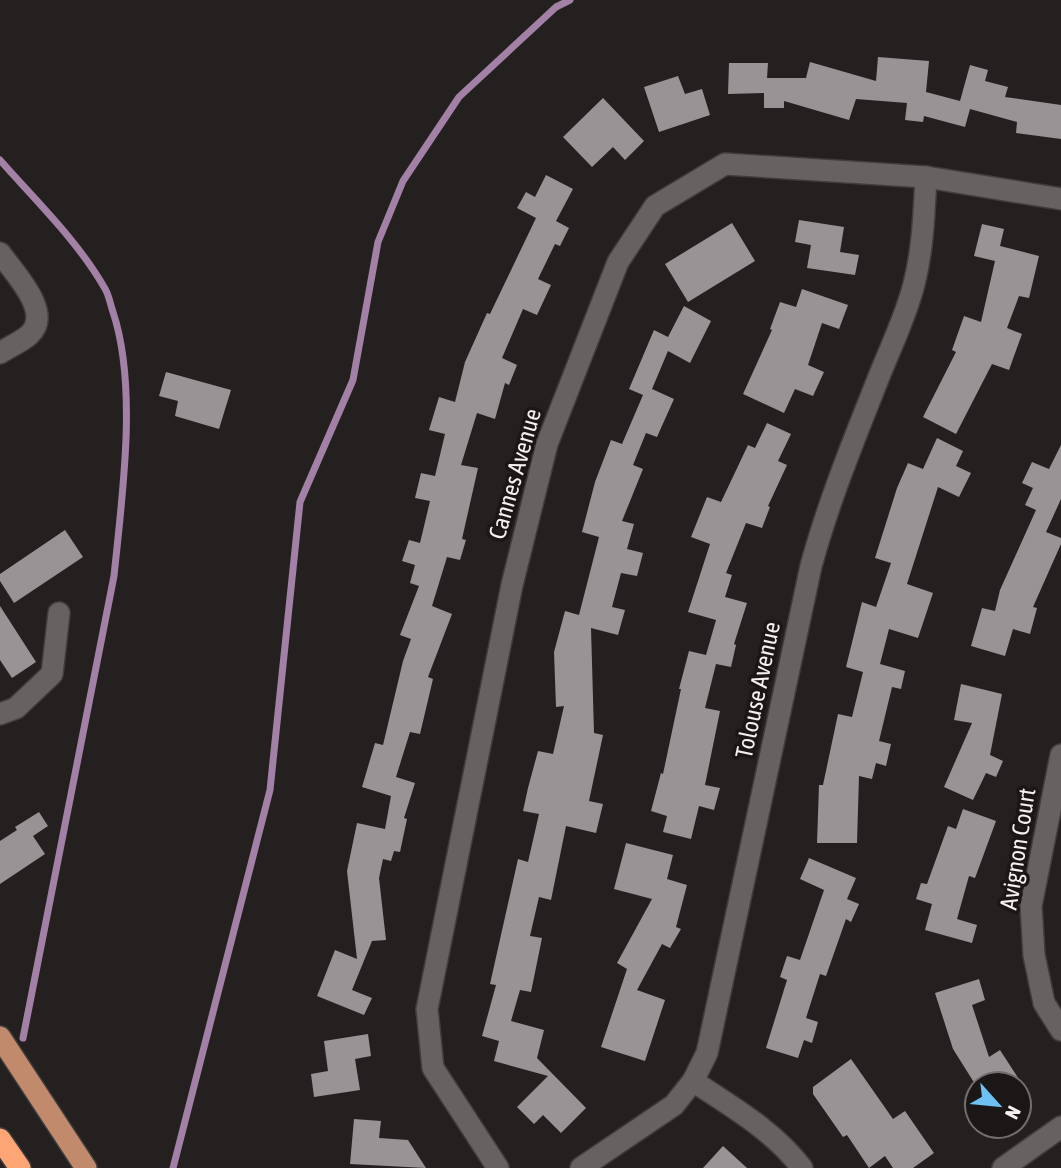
<svg xmlns="http://www.w3.org/2000/svg" width="1061" height="1168" font-family="'Asap Condensed',sans-serif">
<style>
.lines{fill:none;stroke-linecap:round;stroke-linejoin:round}
.stream{stroke:#a381a6;stroke-width:7}
.building{fill:#989395}
.minor-casing{stroke:#413d3d;stroke-width:24}
.major-casing{stroke:#413d3d;stroke-width:24}
.highway-casing{stroke:#413d3d;stroke-width:24}
.minor{stroke:#676262;stroke-width:21}
.major{stroke:#c28a6d;stroke-width:21}
.highway{stroke:#fea575;stroke-width:21}
.labels{text-anchor:middle;stroke-width:7;stroke-linejoin:round;paint-order:stroke}
.street-label{font-size:24px;fill:#f4f1f0;stroke:#1b1717}
</style>
<rect width="100%" height="100%" fill="#252020"/>
<g class="lines">
<!-- stream -->
<g class="stream">
<path d="M0 160C35 200 77 240 104 287 109 294 110 304 113 312 138 387 122 497 114 576L23 1038"/>
<path d="M173 1168 270 790 300 502 353 380 378 242 403 181 459 97 556 7 570 0"/>
</g>
</g>
<!-- building -->
<g class="building">
<path d="M878 57 929 61 926 92 960 101 970 65 988 70 985 81 1008 87 1005 97 1061 105V139L1016 133 1017 122 970 109 965 127 924 116 923 122 905 120 907 103 856 99 849 120 784 101V108H764V93L728 94 729 63H768L767 78H806L810 62 876 81Z"/>
<path d="M678 76 685 94 702 89 710 115 659 132 644 87Z"/>
<path d="M603 98 644 141 625 160 613 147 592 167 563 137Z"/>
<path d="M546 175 573 189 556 221 569 228 560 246 555 244 538 279 551 285 537 315 523 309 502 358 517 365 509 385 505 383 495 419 477 413 461 465 478 468 462 539 466 540 460 560 447 557 432 606 452 614 428 677 433 679 420 734 410 732 396 777 415 783 404 818 407 819 400 852 394 851 391 861 383 859 379 878 386 940 372 941 352 990 372 998 364 1015 317 996 335 950 357 959 347 871 357 823 385 829 391 796 362 787 375 743 383 745 403 661 411 639 400 635 419 586 410 583 415 565 402 561 409 540 420 543 430 501 415 498 421 473 435 476 445 434 429 430 439 397 455 402 465 362 487 313 490 314 536 218 517 208 526 192 535 197Z"/>
<path d="M799 220 844 227 840 252 859 255 855 275 807 268 811 245 795 242Z"/>
<path d="M732 223 755 261 688 302 665 264Z"/>
<path d="M982 224 1004 229 1000 246 1039 256 1029 298 1019 296 1007 328 1022 334 1009 370 992 364 956 434 923 417 956 352 952 350 964 316 981 322 995 261 974 256Z"/>
<path d="M802 289 848 305 839 329 822 323 808 365 824 372 813 396 795 389 784 413 743 394 772 330 770 329 780 302 796 307Z"/>
<path d="M684 306 711 321 690 363 668 351 652 389 674 399 657 437 646 433 633 465 643 469 622 521 634 524 627 549 643 553 637 576 621 573 612 607 625 610 618 635 591 628 594 733 603 735 589 801 603 804 596 833 566 826 551 900 539 897 530 936 542 938 531 992 520 990 511 1021 544 1030 537 1058 586 1108 561 1133 543 1115 534 1124 517 1107 548 1076 494 1061 499 1041 482 1036 496 985 490 984 518 859 528 862 539 814 523 811 528 788 538 751 553 754 564 706 556 707 554 652 565 611 579 615 599 537 582 532 595 482 611 440 622 444 643 395 629 389 654 330 668 337Z"/>
<path d="M166 372 231 390 219 429 175 416 178 401 159 396Z"/>
<path d="M767 423 791 434 778 461 787 465 768 506 770 507 762 528 746 523 726 573 732 575 725 597 747 603 734 644 736 645 731 667 716 664 705 708 720 711 705 785 720 788 714 810 699 806 691 839 663 832 667 816 651 811 661 773 663 774 681 689H679L689 651 706 655 716 620 688 612 710 544 691 537 707 497 721 502 748 445 755 448Z"/>
<path d="M937 438 963 451 956 466 971 473 959 497 938 487 907 584 933 593 918 638 889 629 880 664 905 671 901 689 892 687 879 741 891 744 886 766 876 763 872 779 859 776 857 843H817L819 785H823L838 714 852 717 863 672 846 667 862 602 876 607 891 563 875 558 897 488 908 463 923 469Z"/>
<path d="M1061 445V499L1046 532 1061 538V544L1033 607 1037 608 1030 634 1013 629 1005 656 971 646 982 608 995 611 1000 590 1036 510 1025 505 1033 488 1022 483 1032 462 1049 469Z"/>
<path d="M65 530 83 557 14 603 0 581V574Z"/>
<path d="M0 606 36 662 12 678 0 660Z"/>
<path d="M961 684 1002 694 990 755 1003 761 996 777 986 773 973 800 944 787 972 723 954 720Z"/>
<path d="M963 809 996 821 975 878 969 876 957 919 977 925 972 943 925 930 932 904 916 899 921 883 927 884 948 826 956 829Z"/>
<path d="M39 812 48 826 33 836 45 854 0 884V841L17 830 15 827Z"/>
<path d="M626 843 673 855 667 879 687 885 676 927 681 929 670 948 662 944 637 990 665 1000 645 1061 601 1047 627 969 617 963 652 899 614 889Z"/>
<path d="M809 858 856 878 847 899 859 904 851 922 846 919 826 976 820 974 806 1018 818 1022 812 1043 804 1040 798 1058 766 1048 787 980 780 977 787 956 800 960 824 890 800 879Z"/>
<path d="M979 979 985 1000 972 1005 989 1057 1000 1050 1022 1084H975L953 1049 935 993Z"/>
<path d="M368 1034 371 1056 355 1059 360 1090 314 1097 311 1074 328 1071 324 1041Z"/>
<path d="M851 1059 893 1119 905 1111 934 1153 913 1168H893L885 1156 869 1168 847 1135 843 1137 813 1094V1087Z"/>
<path d="M354 1119 381 1121 379 1138 408 1140 426 1168 350 1164Z"/>
<path d="M723 1146 747 1168H703Z"/>
</g>
<g class="lines">
<!-- minor casing -->
<g class="minor-casing">
<g id="minor">
<path d="M0 253C14 273 54 313 29 335 21 342 9 347 0 353"/>
<path d="M0 714 16 708 52 674 59 613"/>
<path d="M1061 755 1031 906 1034 955 1044 1003 1061 1030"/>
<path d="M693 1081C732 1107 773 1130 802 1168"/>
<path d="M498 1168 433 1068 427 1009 512 585 547 444 618 262 655 206 725 164 926 177 1061 199"/>
<path d="M581 1168 674 1105 693 1081 707 1053 811 566C829 500 855 437 880 374 892 344 906 316 914 284 923 249 924 213 926 177"/>
<path d="M1003 1168 1061 1127"/>
</g>
</g>
<!-- major casing -->
<g class="major-casing">
<path id="major" d="M0 1037 86 1168"/>
</g>
<!-- highway casing -->
<g class="highway-casing">
<path id="highway" d="M0 1139 20 1168"/>
</g>
<!-- minor -->
<use href="#minor" class="minor"/>
<!-- major -->
<use href="#major" class="major"/>
<!-- highway -->
<use href="#highway" class="highway"/>
</g>
<g class="labels">
<!-- street labels -->
<g class="street-label">
<text transform="translate(515 474) rotate(-74)" y="8">Cannes Avenue</text>
<text transform="translate(758 690) rotate(-78)" y="8">Tolouse Avenue</text>
<text transform="translate(1018 849) rotate(-81)" y="8">Avignon Court</text>
</g>
</g>
<!-- north arrow -->
<g transform="translate(998 1105) rotate(117)"><circle r="33" fill="#1b1717" stroke="#726e6e" stroke-width="2"/>
<path d="M0-5L12 26L0 18L-12 26Z" fill="#6ec2f3"/>
<text y="-10" font-size="19" font-weight="bold" text-anchor="middle" fill="#f4f1f0">N</text>
</g>
</svg>
